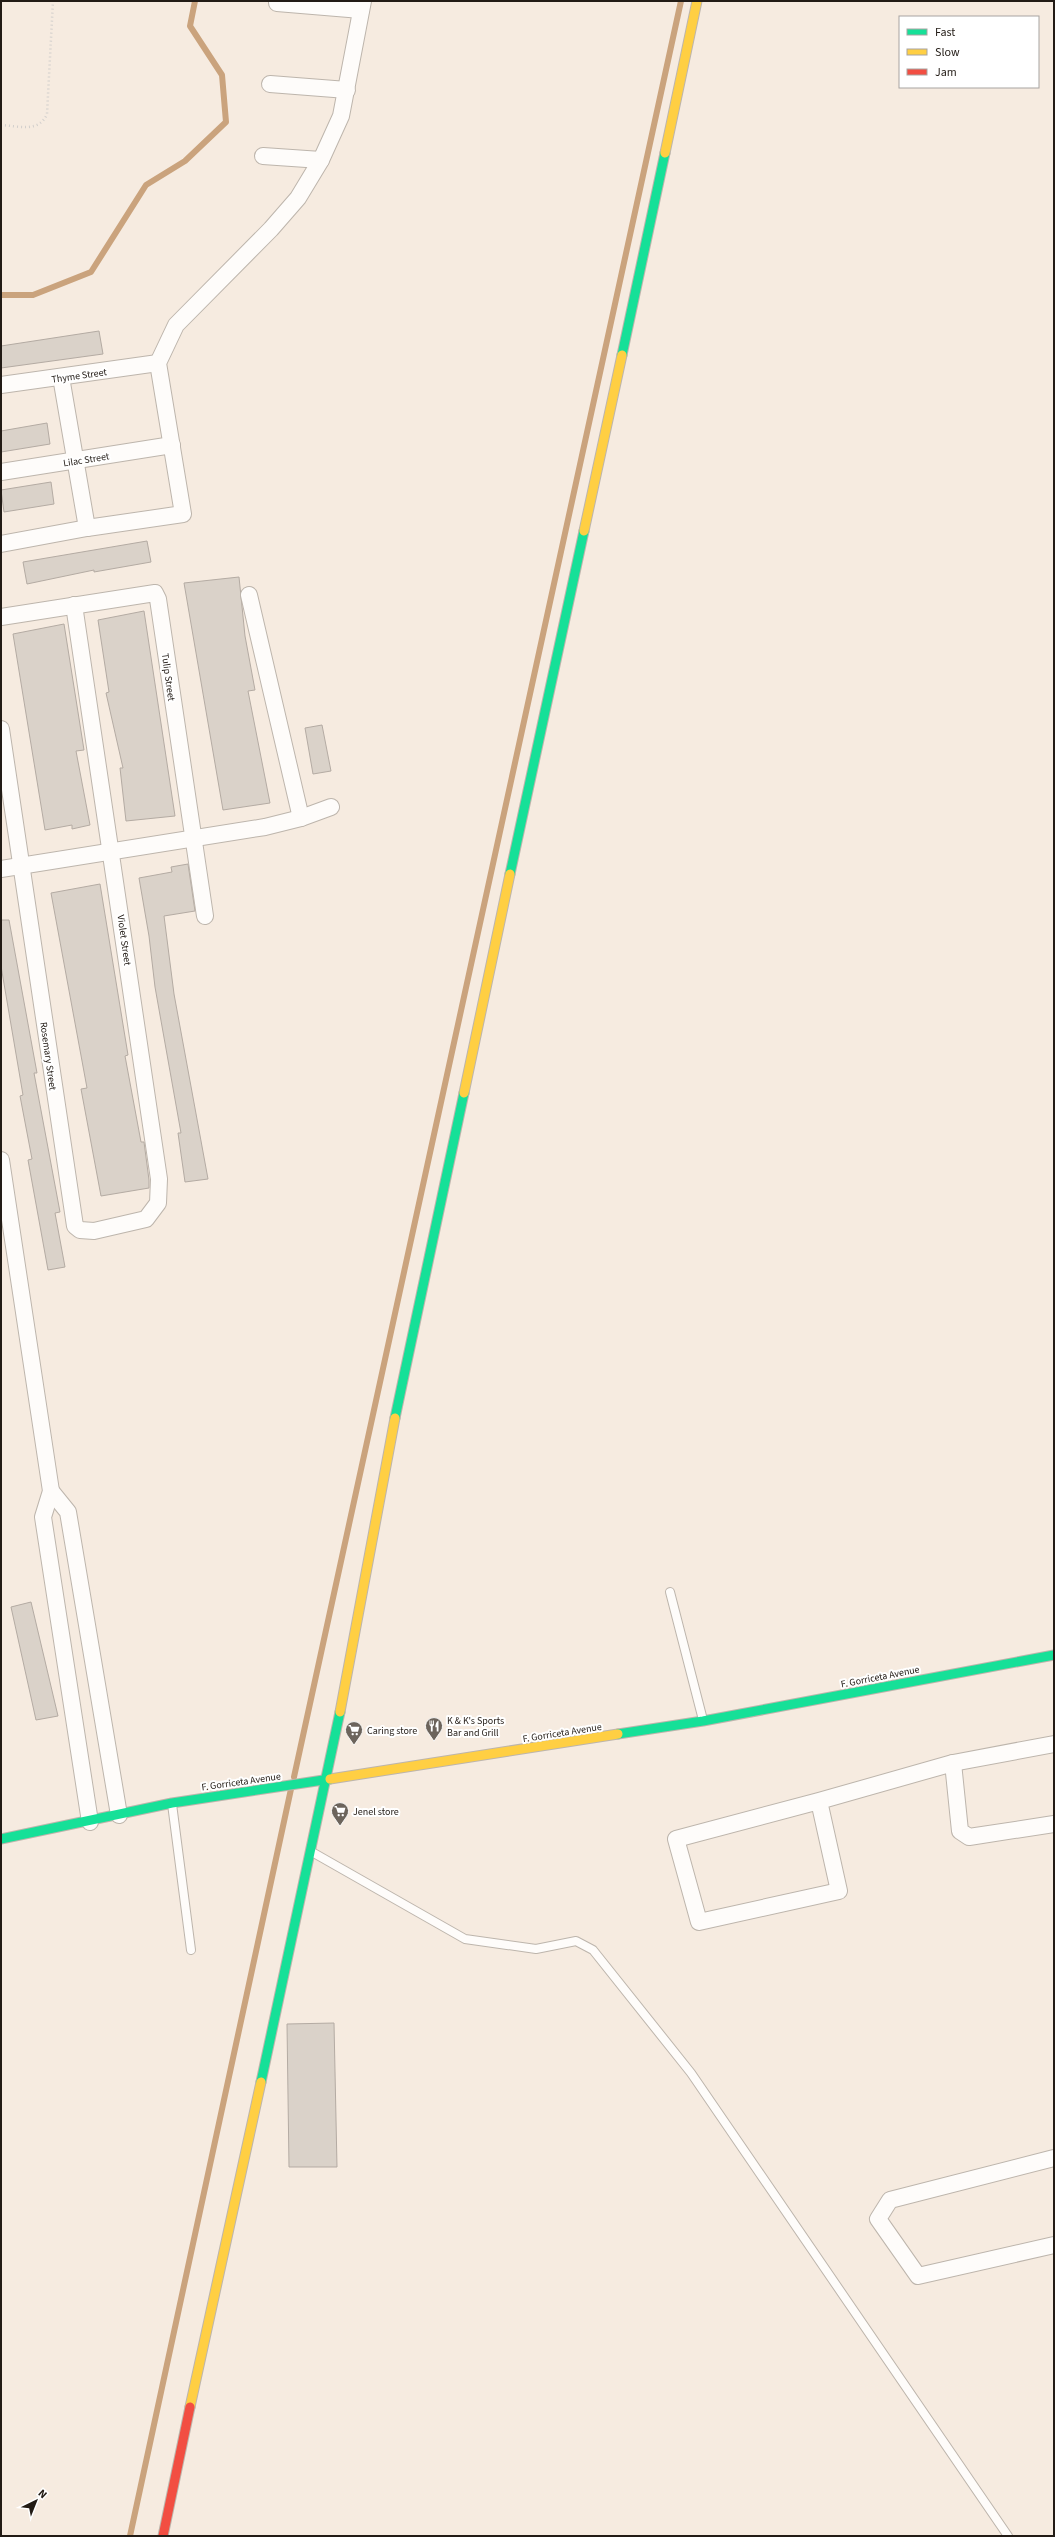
<svg xmlns="http://www.w3.org/2000/svg" width="1055" height="2537" font-family="'Source Sans 3',sans-serif">
<style>
.lines{fill:none;stroke-linecap:round;stroke-linejoin:round}
.stream{stroke:#caa37d;stroke-width:6}
.building{fill:#dad2c9;stroke:#b4aba3}
.lane-casing{stroke:#bdb5ac;stroke-width:10}
.street-casing{stroke:#bdb5ac;stroke-width:18}
.fast-casing{stroke:#bdb5ac;stroke-width:11}
.slow-casing{stroke:#bdb5ac;stroke-width:11}
.jam-casing{stroke:#bdb5ac;stroke-width:11}
.path{stroke:#d2cfcc;stroke-width:2.5;stroke-dasharray:1 3;stroke-linecap:butt}
.lane{stroke:#fefcfa;stroke-width:8}
.street{stroke:#fefcfa;stroke-width:16}
.fast{stroke:#16e098;stroke-width:9}
.slow{stroke:#ffcf43;stroke-width:9}
.jam{stroke:#f24e42;stroke-width:9}
.labels{text-anchor:middle;stroke-width:4;stroke-linejoin:round;paint-order:stroke}
.street-label{font-size:10px;fill:#221b15;stroke:#fff}
.poi-label{font-size:10px;fill:#221b15;stroke:#fff;text-anchor:start}
</style>
<rect width="100%" height="100%" fill="#f6ebe0"/>
<g class="lines">
<!-- stream -->
<g class="stream">
<path d="M1 295H33L91 272 146 185 185 161 226 122 222 75 190 26 195 1"/>
<path d="M294 1777 681 1"/>
<path d="M130 2536 291 1789"/>
</g>
</g>
<!-- building -->
<g class="building">
<path d="M99 331 103 354 1 368V346Z"/>
<path d="M47 423 50 444 1 452V431Z"/>
<path d="M51 482 54 504 4 512 1 490Z"/>
<path d="M147 541 151 562 94 572V570L27 584 23 562Z"/>
<path d="M239 577 245 636 255 690 248 691 270 803 223 810 184 583Z"/>
<path d="M144 611 175 816 126 821 120 768H123L106 693 109 692 98 620Z"/>
<path d="M64 624 84 750 76 751 90 825 72 829V825L45 830 13 634Z"/>
<path d="M322 725 331 771 313 774 305 728Z"/>
<path d="M188 864 195 911 164 916 174 994 208 1179 185 1182 178 1133H181L155 987 149 936 139 878 172 872 171 867Z"/>
<path d="M100 884 128 1055 125 1056 141 1142H144L149 1180V1188L101 1196 81 1089 87 1088 51 893Z"/>
<path d="M1 920H9L37 1073H34L60 1212 55 1213 65 1267 48 1270 28 1160 32 1159 20 1096 23 1095 1 966Z"/>
<path d="M31 1602 58 1716 36 1720 11 1607Z"/>
<path d="M334 2023 337 2167H289L287 2024Z"/>
</g>
<g class="lines">
<!-- lane casing -->
<g class="lane-casing">
<g id="lane">
<path d="M670 1592 703 1720"/>
<path d="M172 1804 191 1950"/>
<path d="M312 1852 465 1939 536 1949 576 1941 593 1950 691 2073 1008 2536"/>
</g>
</g>
<!-- street casing -->
<g class="street-casing">
<g id="street">
<path d="M277 3 361 10"/>
<path d="M270 84 347 90"/>
<path d="M263 156 321 160"/>
<path d="M61 377 87 528"/>
<path d="M1 385 158 363"/>
<path d="M1 472 172 445"/>
<path d="M1 544 87 528 183 514 158 363 176 325 271 229 298 198 321 160 341 116 363 1"/>
<path d="M249 595 301 818"/>
<path d="M1 617 155 593 158 599 205 916"/>
<path d="M1 729 75 1226 80 1230 94 1231 146 1219 158 1203 159 1179 74 605"/>
<path d="M1 869 265 827 301 818 331 807"/>
<path d="M1 1160 51 1491 43 1517 90 1822"/>
<path d="M51 1491 68 1512 119 1815"/>
<path d="M953 1763 960 1831 969 1837 1054 1824"/>
<path d="M819 1801 839 1891 699 1922 676 1839 819 1801 953 1763 1054 1744"/>
<path d="M1054 2158 890 2200 878 2219 918 2276 1054 2245"/>
</g>
</g>
<!-- fast casing -->
<g class="fast-casing">
<g id="fast">
<path d="M622 355 665 153"/>
<path d="M510 874 584 531"/>
<path d="M395 1418 464 1093"/>
<path d="M618 1734 703 1721 1054 1655"/>
<path d="M1 1839 172 1803 330 1779"/>
<path d="M261 2082 340 1712"/>
</g>
</g>
<!-- slow casing -->
<g class="slow-casing">
<g id="slow">
<path d="M665 153 697 1"/>
<path d="M584 531 622 355"/>
<path d="M464 1093 510 874"/>
<path d="M340 1712 395 1418"/>
<path d="M330 1779 618 1734"/>
<path d="M190 2407 261 2082"/>
</g>
</g>
<!-- jam casing -->
<g class="jam-casing">
<path id="jam" d="M163 2536 190 2407"/>
</g>
<!-- path -->
<path class="path" d="M1 125C19 126 39 133 47 114L53 1"/>
<!-- lane -->
<use href="#lane" class="lane"/>
<!-- street -->
<use href="#street" class="street"/>
<!-- fast -->
<use href="#fast" class="fast"/>
<!-- slow -->
<use href="#slow" class="slow"/>
<!-- jam -->
<use href="#jam" class="jam"/>
</g>
<!-- icons -->
<defs>
<g id="restaurant-pin" transform="scale(0.9)"><path d="M0 17L-7.5 6A9.5 9.5 0 1 1 7.5 6Z" fill="#6c645c" stroke="#fff"/><path d="M-5-6h1v4h1v-4h1v4h1v-4h1v5L-1.5 .5V6h-2V.5L-5-1ZM5-6V6H3V1.5H1.5Q1.5-4 5-6Z" fill="#fff"/></g>
<g id="supermarket-pin" transform="scale(0.9)"><path d="M0 17L-7.5 6A9.5 9.5 0 1 1 7.5 6Z" fill="#6c645c" stroke="#fff"/><path d="M-6-5.5h2.5l.6 2H6L4.5 2H-2.5L-4.4-4H-6ZM-1.5 3.2a1.3 1.3 0 1 0 .1 0ZM3 3.2a1.3 1.3 0 1 0 .1 0Z" fill="#fff"/></g>
</defs>
<g fill-rule="evenodd">
<use href="#restaurant-pin" x="434" y="1726"/>
<use href="#supermarket-pin" x="354" y="1730"/>
<use href="#supermarket-pin" x="340" y="1811"/>
</g>
<g class="labels">
<!-- street labels -->
<g class="street-label">
<text transform="translate(79 375) rotate(-8)" y="4">Thyme Street</text>
<text transform="translate(86 459) rotate(-9)" y="4">Lilac Street</text>
<text transform="translate(169 677) rotate(82)" y="4">Tulip Street</text>
<text transform="translate(125 940) rotate(82)" y="4">Violet Street</text>
<text transform="translate(49 1056) rotate(82)" y="4">Rosemary Street</text>
<text transform="translate(880 1676) rotate(-11)" y="4">F. Gorriceta Avenue</text>
<text transform="translate(562 1732) rotate(-9)" y="4">F. Gorriceta Avenue</text>
<text transform="translate(241 1781) rotate(-8)" y="4">F. Gorriceta Avenue</text>
</g>
<!-- poi labels -->
<g class="poi-label">
<text x="447" y="1724">K &amp; K's Sports<tspan x="447" dy="12">Bar and Grill</tspan></text>
<text x="367" y="1734">Caring store</text>
<text x="353" y="1815">Jenel store</text>
</g>
</g>
<!-- border -->
<rect width="1055" height="2537" fill="none" stroke="#221b15" stroke-width="4"/>
<!-- legend -->
<rect x="899" y="16" width="140" height="72" fill="#ffffff" stroke="#a7a4a1"/>
<rect x="907" y="29" width="20" height="6" fill="#16e098" stroke="#a7a4a1"/>
<text x="935" y="36" font-size="12" fill="#221b15">Fast</text>
<rect x="907" y="49" width="20" height="6" fill="#ffcf43" stroke="#a7a4a1"/>
<text x="935" y="56" font-size="12" fill="#221b15">Slow</text>
<rect x="907" y="69" width="20" height="6" fill="#f24e42" stroke="#a7a4a1"/>
<text x="935" y="76" font-size="12" fill="#221b15">Jam</text>
<!-- north arrow -->
<g transform="translate(36 2501) rotate(43)" stroke="#ffffff" stroke-width="3" paint-order="stroke">
<path d="M0-3L7 15L0 10L-7 15Z" fill="#221b15"/>
<text y="-6" font-size="11" font-weight="bold" text-anchor="middle" fill="#221b15">N</text>
</g>
</svg>
